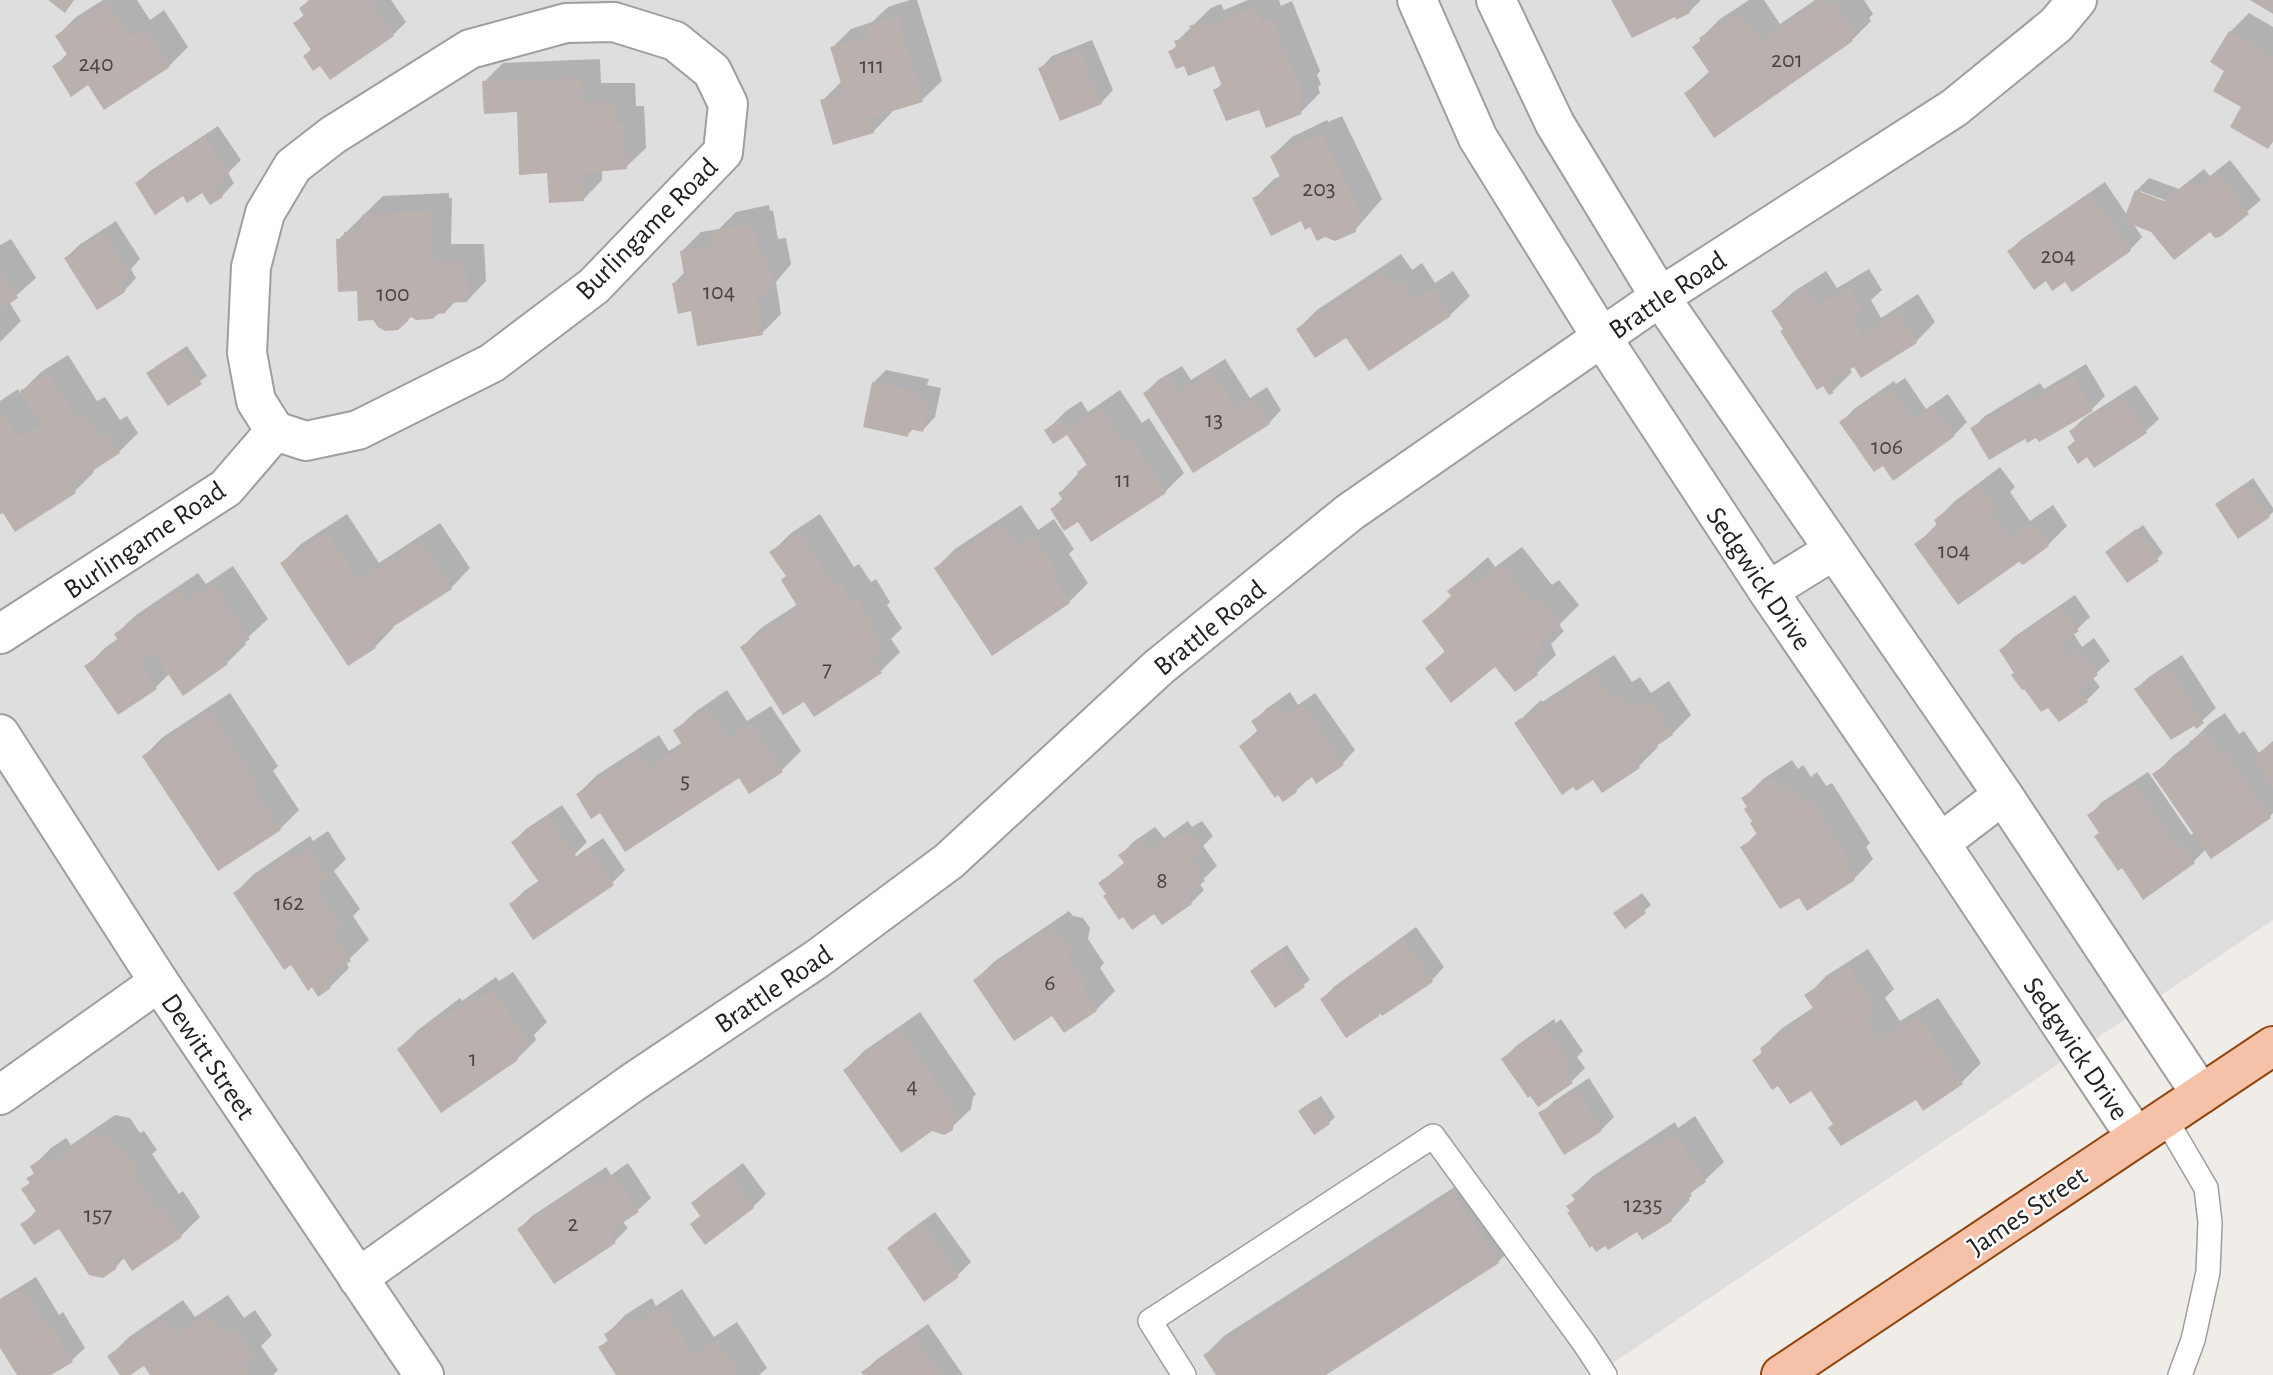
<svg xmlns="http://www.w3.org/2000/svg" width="2273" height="1375" font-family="'Alegreya Sans',sans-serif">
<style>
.residential{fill:#dfdede}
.shadow{fill:#0003;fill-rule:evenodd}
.building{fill:#bab1ae}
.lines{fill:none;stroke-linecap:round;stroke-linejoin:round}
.service-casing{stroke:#9e9e9e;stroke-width:26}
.minor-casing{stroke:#9e9e9e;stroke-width:42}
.primary-casing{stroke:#91450d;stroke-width:42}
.service{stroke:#fff;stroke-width:23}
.minor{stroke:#fff;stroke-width:38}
.primary{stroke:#f5c1a9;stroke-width:38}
.labels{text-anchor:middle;stroke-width:5;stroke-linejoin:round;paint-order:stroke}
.number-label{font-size:24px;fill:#474544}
.street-label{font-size:28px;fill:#212121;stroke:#fff}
</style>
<rect width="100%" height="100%" fill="#f0ece8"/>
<!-- residential -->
<path class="residential" d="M0 0H2273V920L1595 1375H0Z"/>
<!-- shadow -->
<g class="shadow">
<path d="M103 0H137L150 20 164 10 188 47 169 66 88 83 54 67 68 53 57 36 76 17Z"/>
<path d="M309 0H391L406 22 393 35 330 78 321 64 305 56 312 49 295 23 305 14 301 8Z"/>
<path d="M910 0H917L942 81 922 100 891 109 892 112 873 132 822 101 842 81 832 48 851 29 872 22 888 7Z"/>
<path d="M1248 0H1279L1281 6 1292 1 1320 71 1317 75 1321 84 1318 87 1320 93 1301 112 1260 108 1215 90 1223 83 1214 63 1185 64 1170 52 1177 45 1176 42 1211 8 1221 4 1224 10Z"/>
<path d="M1612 0H1701L1689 12 1675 14Z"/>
<path d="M1749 0H1764L1780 24 1815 0H1864L1873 14 1869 18 1871 21 1852 40 1686 93 1710 71 1701 38 1720 19Z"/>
<path d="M2249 13 2273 27V142L2268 147 2244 106 2227 70 2230 32Z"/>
<path d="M1092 40 1113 90 1101 103 1040 69 1052 56Z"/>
<path d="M600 59 601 83H635L636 106H644L646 148 626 167 602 169V180L583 200 549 171 518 110 484 82 503 63Z"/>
<path d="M1342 116 1382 199 1355 230 1311 225 1255 198 1274 179 1282 175 1272 156 1292 137 1327 120 1328 122Z"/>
<path d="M218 126 241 160 228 173 234 183 222 196 203 190 183 194 137 183 150 171Z"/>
<path d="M2230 160 2261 200 2219 235 2211 230H2152L2133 223 2142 237 2130 250 2066 280 2047 279 2009 251 2022 239 2105 182 2127 215 2136 191 2149 178 2179 189 2204 169 2210 176ZM2140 191 2173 203 2172 206 2140 194Z"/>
<path d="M449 193V198H452L451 244H484L486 281 467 301H456L446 311 412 316 403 325 359 289 338 240 383 196Z"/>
<path d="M769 205 770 211 773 210 778 239 786 238 791 264 776 282 781 314 762 333 692 309 674 283 685 272 682 251 701 232 719 229 736 212Z"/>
<path d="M116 221 140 259 131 269 136 278 124 291 66 258 79 245Z"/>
<path d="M11 239 36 278 9 302 21 321 0 342V245Z"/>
<path d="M1401 254 1412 270 1422 263 1435 283 1453 271 1470 296 1450 315 1369 369 1347 335 1298 329 1317 310Z"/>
<path d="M1869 269 1882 290 1871 300 1881 318 1918 294 1935 322 1916 342 1861 375 1854 365 1849 368 1852 372 1833 391 1773 311 1793 292 1826 271 1837 288Z"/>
<path d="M187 346 207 376 168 404 155 367Z"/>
<path d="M68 355 97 401 105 397 120 420 127 416 138 433 119 452 92 469 94 472 75 491 0 512V401L18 389 20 393 41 372Z"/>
<path d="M1225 359 1250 398 1267 387 1281 410 1269 423 1145 393 1158 380 1182 366 1191 380Z"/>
<path d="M2086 364 2105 396 2092 409 2040 440 2037 436 2026 437 1972 429 1985 416 2040 383 2044 389Z"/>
<path d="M886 370 929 379 927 385 941 388 935 417 923 430 914 428 907 435 873 383Z"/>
<path d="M1905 378 1926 409 1948 394 1967 422 1954 435 1883 463 1842 422 1854 409 1894 381 1896 384Z"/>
<path d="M2136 385 2159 419 2146 431 2088 455 2069 447 2077 439 2071 431 2084 418Z"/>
<path d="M1120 390 1142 423 1149 418 1184 473 1165 492 1078 520 1052 509 1063 498 1060 493 1088 463 1068 432 1047 430 1066 411 1081 401 1088 412Z"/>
<path d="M2000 467 2015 487 2010 492 2030 521 2053 505 2067 526 2048 545 1917 544 1938 523 1936 520 1955 501Z"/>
<path d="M2253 478 2273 508V512L2269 516 2217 505Z"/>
<path d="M1021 505 1038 530 1054 519 1074 549 1069 554 1088 583 1069 602 936 568 955 549Z"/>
<path d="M347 514 379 563 440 523 470 568 451 588 392 625 394 627 375 647 282 563 301 544Z"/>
<path d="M820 514 854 567 859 564 871 582 876 579 890 602 887 605 902 628 891 639 900 652 881 671 814 715 805 700 742 647 761 628 798 604 788 576 772 552 791 533Z"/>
<path d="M2143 525 2163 553 2157 559 2107 552Z"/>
<path d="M1522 547 1552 585 1559 580 1579 605 1559 625 1564 631 1551 644 1556 655 1536 674 1495 664 1427 668 1446 650 1424 621 1452 595 1449 591 1488 557 1495 567Z"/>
<path d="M233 566 268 619 244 641 246 644 227 663 170 673 156 687 118 713 87 666 106 647 119 638 116 634 136 615 198 573 206 584Z"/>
<path d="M2075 595 2090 617 2073 633 2082 647 2094 638 2110 661 2092 677 2100 687 2087 700 2016 673 2001 650 2014 637Z"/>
<path d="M1614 655 1632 682 1640 677 1651 693 1669 681 1691 715 1672 734 1656 744 1658 747 1639 766 1603 791 1594 777 1516 724 1541 700 1542 702Z"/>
<path d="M2182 655 2216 708 2196 726 2136 689 2149 677Z"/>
<path d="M727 690 747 721 771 706 801 751 782 770 739 775 600 811 578 794 597 775 659 735 669 751 683 742 675 731 695 712Z"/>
<path d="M1290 692 1298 705 1315 693 1355 750 1343 763 1312 775 1296 791 1241 746 1258 730 1253 722 1266 709Z"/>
<path d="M230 693 278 766 273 771 299 810 280 829 144 756 163 737Z"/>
<path d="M2225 713 2239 734 2244 731 2259 753 2273 741V813L2270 816 2211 857 2206 849 2193 862 2101 832 2090 815 2102 802 2148 772 2191 835 2195 832 2155 774 2174 755 2191 742 2210 723Z"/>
<path d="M1792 760 1798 769 1803 765 1811 777 1817 772 1826 786 1832 783 1870 843 1866 847 1873 859 1854 879 1807 908 1799 895 1743 847 1758 832 1744 798 1763 779Z"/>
<path d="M562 805 587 842 574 855 575 857 603 838 625 870 612 883 511 904 524 891 540 880 513 842 526 829Z"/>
<path d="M1188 821 1192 827 1202 821 1213 836 1203 846 1217 866 1199 883 1204 890 1191 903 1154 912 1108 894 1100 883 1125 862 1121 855 1133 842 1155 827 1164 838Z"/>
<path d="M328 831 346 859 334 871 360 909 353 916 369 940 346 962 349 968 330 987 319 994 235 893 254 874 310 836 313 841Z"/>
<path d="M1642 893 1651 905 1625 927 1622 908Z"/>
<path d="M1069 911 1073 916 1083 918 1090 928 1088 939 1104 963 1100 968 1115 991 1096 1010 1052 1013 975 980 995 961Z"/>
<path d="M1416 927 1444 967 1432 980 1378 1015 1322 999 1335 986Z"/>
<path d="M1287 945 1310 980 1276 1005 1258 965Z"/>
<path d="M1868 949 1894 989 1885 998 1900 1021 1938 998 1981 1063 1962 1082 1924 1108 1916 1098 1834 1124 1811 1089 1779 1084 1754 1060 1763 1051 1762 1048 1781 1029 1814 1007 1807 996 1826 976Z"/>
<path d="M513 972 547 1022 534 1035 536 1040 517 1059 399 1049 418 1030 460 998 462 1001 496 977 499 981Z"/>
<path d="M920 1012 976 1094 973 1097 971 1109 951 1128 845 1070 864 1051Z"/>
<path d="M1554 1019 1556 1023 1561 1019 1583 1051 1577 1057 1585 1068 1572 1081 1538 1105 1503 1059 1516 1046Z"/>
<path d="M1589 1078 1614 1117 1601 1130 1541 1114 1554 1101Z"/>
<path d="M1321 1096 1335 1117 1329 1123 1300 1111Z"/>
<path d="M115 1115 130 1118 140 1133 144 1131 157 1150 152 1154 179 1194 183 1191 200 1217 181 1236 125 1257 115 1268 59 1226 23 1224 37 1210 24 1189 31 1182 28 1179 35 1172 32 1167 51 1148 66 1138 71 1145Z"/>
<path d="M1695 1116 1724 1162 1688 1196 1690 1200 1671 1220 1638 1230 1572 1211 1569 1206 1576 1198 1573 1195 1593 1176 1675 1122 1678 1128Z"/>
<path d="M628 1163 651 1198 638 1210 622 1221 628 1228 615 1241 554 1282 519 1229 532 1216 606 1167 611 1175Z"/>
<path d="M743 1163 766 1194 753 1207 702 1215 693 1203 706 1191Z"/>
<path d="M1473 1175 1517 1243 1498 1262 1323 1375H1218L1205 1355 1224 1336Z"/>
<path d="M935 1212 971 1262 958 1275 925 1299 889 1249 902 1236Z"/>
<path d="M36 1277 59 1315 63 1312 85 1348 72 1360 48 1375H19L0 1344V1299Z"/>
<path d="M682 1289 714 1337 737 1322 767 1368 759 1375H618L600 1348 609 1339 606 1335 625 1315 652 1298 656 1306Z"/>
<path d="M228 1295 244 1318 255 1310 272 1335 261 1346 278 1370 273 1375H152L144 1363 127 1375H122L110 1356 129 1337 183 1300 195 1317Z"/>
<path d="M928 1324 963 1375H865L863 1373 876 1360Z"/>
</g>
<!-- building -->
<g class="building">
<path d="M48 0H74L65 13Z"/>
<path d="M310 0H321L323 3 327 0H370L394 36 330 80 320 66 313 71 303 56 311 50 293 23 304 16 299 8Z"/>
<path d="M1611 0H1692L1686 3 1690 13 1676 20 1675 17 1632 38Z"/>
<path d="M1822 0 1827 3 1832 0 1855 34 1850 38 1853 41 1714 138 1684 93 1711 75 1692 47 1700 41 1699 38 1731 17 1732 19 1741 13 1760 41Z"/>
<path d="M2250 0H2273V14Z"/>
<path d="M107 2 131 38 144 28 170 67 104 110 88 85 71 97 52 66 68 56 55 36Z"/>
<path d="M1255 7 1262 24 1272 19 1302 92 1298 94 1302 105 1299 106 1302 114 1266 128 1259 110 1226 121 1213 90 1222 86 1214 66 1188 76 1184 66 1176 69 1168 51 1177 48 1174 41 1193 34 1189 26 1202 22 1205 28Z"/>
<path d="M898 16 923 102 869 118 874 133 833 145 820 100 844 93 830 47 869 36 866 26Z"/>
<path d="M2229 31 2273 57V141L2268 149 2230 127 2241 107 2213 91 2224 71 2210 62Z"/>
<path d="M1079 51 1102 104 1060 121 1038 68Z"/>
<path d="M581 78 582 102H616L617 124H625L627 169 583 173 584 201 549 203 547 173 519 175 517 112 484 114 482 81Z"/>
<path d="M1322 134 1364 220 1357 223 1356 232 1335 241 1325 237 1317 241 1310 227 1305 230 1301 221 1271 236 1252 198 1283 183 1270 156 1307 138 1309 140Z"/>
<path d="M205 137 230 175 215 184 223 197 210 205 202 193 187 203 183 196 155 215 135 183Z"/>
<path d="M2217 171 2249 214 2220 237 2215 238 2210 232 2174 260 2151 232 2123 221 2135 190 2164 201 2191 180 2196 188Z"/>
<path d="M2091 194 2131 251 2072 292 2065 282 2052 291 2046 281 2034 290 2007 251Z"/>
<path d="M430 212V217H433V262H466L467 302 446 303V313L438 314 432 319 416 320 408 315V321L398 330 385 331 378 327 373 320 358 321 357 291 338 292 336 239H345L344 232 363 230 362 215Z"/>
<path d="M750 224 751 229 754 228 759 257 767 256 773 285 765 287 766 295 756 296 763 335 697 346 691 311 678 314 672 283 685 281 680 251 713 245 711 236 716 234 715 230Z"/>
<path d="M103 233 129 274 118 281 125 292 97 310 64 258Z"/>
<path d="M0 271 18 298 0 310Z"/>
<path d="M1381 272 1392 288 1402 281 1415 301 1433 289 1451 316 1369 371 1346 338 1315 358 1296 329Z"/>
<path d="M1849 287 1863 310 1851 318 1864 340 1868 337 1865 332 1898 312 1917 343 1861 378 1854 367 1828 383 1834 393 1829 395 1823 386 1817 390 1780 331 1783 329 1771 311 1807 289 1817 306Z"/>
<path d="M180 351 202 384 168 406 146 373Z"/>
<path d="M1212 371 1236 410 1253 399 1270 424 1193 473 1143 393 1169 377 1178 392Z"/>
<path d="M48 373 78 419 85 415 100 438 107 434 120 453 71 485 76 493 15 532 3 513 0 514V410L18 437 21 435 23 439 24 432 31 428 40 430 43 428 20 391Z"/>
<path d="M2073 376 2093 411 2039 442 2036 438 2027 443 2025 439 1989 460 1970 428 2027 395 2030 401Z"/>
<path d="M872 382 917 392 915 397 929 401 923 432 909 429 908 437 863 427Z"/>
<path d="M1892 390 1913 420 1934 406 1955 436 1893 481 1883 466 1874 472 1839 422 1881 393 1883 395Z"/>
<path d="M2123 396 2147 433 2094 468 2087 457 2078 464 2067 447 2075 441 2069 431Z"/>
<path d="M1101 408 1122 441 1129 436 1166 493 1091 542 1078 522 1064 531 1050 509 1063 500 1058 493 1081 478 1077 472 1087 465 1067 435 1053 444 1044 430 1061 419 1068 430Z"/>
<path d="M2246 483 2270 517 2238 539 2215 504Z"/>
<path d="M1980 485 1997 508 1991 512 2011 539 2033 523 2049 546 2023 565 2019 562 1958 605 1914 544 1938 527 1934 520Z"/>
<path d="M1002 523 1018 548 1034 537 1056 570 1051 574 1070 603 992 656 934 568Z"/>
<path d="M2136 529 2159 561 2127 583 2105 552Z"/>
<path d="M327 532 359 581 420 541 452 589 371 641 376 648 348 666 280 563Z"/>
<path d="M800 532 834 585 840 582 852 600 856 597 872 622 868 624 884 649 872 657 882 673 814 717 804 702 783 715 740 647 799 609 781 580 786 576 769 552Z"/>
<path d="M1502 565 1532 603 1539 597 1561 626 1538 643 1546 652 1532 663 1538 675 1515 692 1495 667 1451 703 1425 668 1445 652 1422 621 1452 597 1447 591 1468 575 1475 585Z"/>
<path d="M213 584 250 639 224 658 228 664 183 696 153 651 138 661 157 689 118 715 84 666 119 642 114 634 178 591 186 602Z"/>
<path d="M2061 607 2079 631 2059 645 2068 658 2081 650 2098 675 2079 688 2088 702 2059 722 2048 708 2041 712 2024 689 2022 690 2011 675 2014 673 1999 650Z"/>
<path d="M2168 667 2204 723 2196 729 2194 726 2171 740 2134 689Z"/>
<path d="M1594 673 1613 700 1621 695 1631 711 1649 698 1673 735 1635 760 1640 768 1602 793 1593 780 1576 791 1573 787 1562 795 1514 723 1521 718 1523 720Z"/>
<path d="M1276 704 1285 716 1302 704 1344 765 1316 784 1312 777 1295 789 1297 792 1283 802 1278 795 1275 798 1239 746 1258 732 1251 721Z"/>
<path d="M707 708 728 739 752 724 783 772 749 794 739 778 625 852 600 813 591 819 576 794 639 753 649 769 683 746 673 730Z"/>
<path d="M210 711 260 787 254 789 281 830 218 871 142 756Z"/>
<path d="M2205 731 2219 752 2224 749 2271 818 2211 859 2152 774 2192 746 2189 742Z"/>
<path d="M2273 743V789L2252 757Z"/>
<path d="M1772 778 1778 787 1784 783 1791 795 1798 790 1806 804 1812 801 1852 864 1847 867 1855 880 1807 911 1799 898 1780 909 1740 847 1758 836 1750 823 1752 821 1744 809 1747 807 1741 798Z"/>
<path d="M2135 784 2177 847 2181 843 2195 863 2143 900 2122 868 2118 871 2094 836 2099 833 2087 815Z"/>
<path d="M548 816 576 856 538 881 511 842Z"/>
<path d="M1189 832 1202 850 1190 858 1205 881 1186 895 1192 904 1162 925 1154 914 1132 930 1123 917 1119 920 1103 896 1106 894 1098 883 1125 864 1118 855 1142 839 1150 850 1175 833 1179 839Z"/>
<path d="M308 849 328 879 315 888 342 929 334 934 351 961 325 978 331 988 318 997 312 987 308 991 291 965 284 970 233 893 290 854 293 859Z"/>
<path d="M590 849 614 885 533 940 509 904Z"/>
<path d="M1635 898 1646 913 1625 929 1613 913Z"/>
<path d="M1050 928 1054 935 1064 937 1071 947 1069 959 1086 984 1082 988 1097 1011 1064 1033 1052 1016 1014 1041 973 980Z"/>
<path d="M1403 938 1433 982 1382 1016 1352 974Z"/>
<path d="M1280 950 1305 987 1275 1008 1250 971Z"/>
<path d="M1848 966 1876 1009 1865 1017 1880 1039 1918 1016 1963 1084 1923 1111 1916 1100 1841 1146 1828 1128 1833 1124 1811 1091 1790 1104 1778 1086 1772 1090 1752 1060 1762 1053 1760 1048 1815 1011 1804 995Z"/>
<path d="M1353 977 1379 1016 1346 1038 1320 999Z"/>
<path d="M493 990 529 1043 514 1052 518 1060 441 1113 397 1049 440 1016 442 1019 477 995 479 999Z"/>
<path d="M900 1030 958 1114 954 1118 953 1130 944 1135 932 1131 901 1153 843 1070Z"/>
<path d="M1547 1030 1572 1065 1565 1070 1573 1083 1538 1107 1530 1096 1528 1098 1501 1059 1540 1031 1542 1034Z"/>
<path d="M1576 1090 1602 1131 1564 1155 1538 1113Z"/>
<path d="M1314 1100 1330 1124 1314 1135 1298 1111Z"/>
<path d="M94 1134 111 1136 120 1151 124 1149 139 1170 133 1174 159 1212 163 1209 182 1237 132 1271 122 1256 118 1259 116 1269 103 1278 89 1275 59 1229 34 1245 20 1224 37 1213 21 1189 30 1183 26 1178 34 1174 30 1166 46 1156 51 1163Z"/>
<path d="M1675 1134 1706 1182 1690 1193 1692 1196 1667 1212 1672 1221 1642 1240 1637 1232 1608 1250 1605 1246 1596 1252 1592 1246 1590 1248 1567 1212 1570 1211 1566 1206 1575 1200 1571 1195 1655 1140 1658 1145Z"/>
<path d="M729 1174 754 1208 705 1245 690 1224 700 1216 691 1203Z"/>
<path d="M615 1175 639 1212 609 1232 616 1243 554 1284 517 1229 592 1178 598 1186Z"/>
<path d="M1453 1193 1499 1263 1326 1375H1216L1203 1355Z"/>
<path d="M922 1223 959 1277 924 1302 887 1248Z"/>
<path d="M22 1288 46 1326 50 1324 73 1362 51 1375H17L0 1348V1302Z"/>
<path d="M663 1307 694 1355 717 1340 740 1375H616L598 1347 608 1341 604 1334 632 1316 637 1324Z"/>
<path d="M208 1313 224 1336 235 1328 254 1356 242 1364 249 1375H150L144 1366 130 1375H120L107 1356 164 1318 175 1335Z"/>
<path d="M914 1336 941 1375H863L861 1372Z"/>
</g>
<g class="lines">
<!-- service casing -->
<g class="service-casing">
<g id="service">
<path d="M2165 1118 2206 1188 2210 1222 2208 1272 2193 1340 2180 1375"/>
<path d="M1184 1375 1150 1321 1433 1136 1584 1343 1605 1375"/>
</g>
</g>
<!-- minor casing -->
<g class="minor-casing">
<g id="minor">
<path d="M1417 0 1478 138 1602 338 1768 591 1940 843 2136 1137"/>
<path d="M1496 0 1555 124 1660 297 2003 795 2201 1094"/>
<path d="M614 22 675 41 712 71 728 104 723 152 594 286 492 363 358 430 306 441 275 431 256 401 247 353 251 267 265 213 293 166 333 135 470 49 566 23Z"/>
<path d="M1768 591 1834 550"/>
<path d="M0 634 226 488 275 431"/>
<path d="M0 734 159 982 424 1375"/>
<path d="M1940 843 2003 795"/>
<path d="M0 1095 159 982"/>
<path d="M358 1278 632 1083 817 959 949 861 1159 667 1350 512 1660 297 1954 108 2056 25 2077 0"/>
</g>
</g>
<!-- primary casing -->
<g class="primary-casing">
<path id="primary" d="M1781 1375 2273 1046"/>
</g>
<!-- service -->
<use href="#service" class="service"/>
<!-- minor -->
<use href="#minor" class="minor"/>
<!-- primary -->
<use href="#primary" class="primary"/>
</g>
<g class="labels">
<!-- number labels -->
<g class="number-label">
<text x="1787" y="67">201</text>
<text x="96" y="71">240</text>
<text x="872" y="73">111</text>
<text x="1319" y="196">203</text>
<text x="2058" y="263">204</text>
<text x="719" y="299">104</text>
<text x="393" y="301">100</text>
<text x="1214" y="427">13</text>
<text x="1887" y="454">106</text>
<text x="1123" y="487">11</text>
<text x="1954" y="558">104</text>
<text x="827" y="676">7</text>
<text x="685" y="788">5</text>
<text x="1162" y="888">8</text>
<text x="289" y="910">162</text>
<text x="1050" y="990">6</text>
<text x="473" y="1066">1</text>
<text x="912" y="1093">4</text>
<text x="1643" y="1212">1235</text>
<text x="98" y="1222">157</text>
<text x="573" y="1231">2</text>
</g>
<!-- street labels -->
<g class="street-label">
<text transform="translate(646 228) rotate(-45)" y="10">Burlingame Road</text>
<text transform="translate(1667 294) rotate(-34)" y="10">Brattle Road</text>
<text transform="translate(144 539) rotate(-34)" y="10">Burlingame Road</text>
<text transform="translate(1760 578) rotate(56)" y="10">Sedgwick Drive</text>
<text transform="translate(1209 627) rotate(-39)" y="10">Brattle Road</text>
<text transform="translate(773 988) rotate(-34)" y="10">Brattle Road</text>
<text transform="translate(2077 1048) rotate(56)" y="10">Sedgwick Drive</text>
<text transform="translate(209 1056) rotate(56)" y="10">Dewitt Street</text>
<text transform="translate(2027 1210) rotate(-34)" y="10">James Street</text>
</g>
</g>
</svg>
